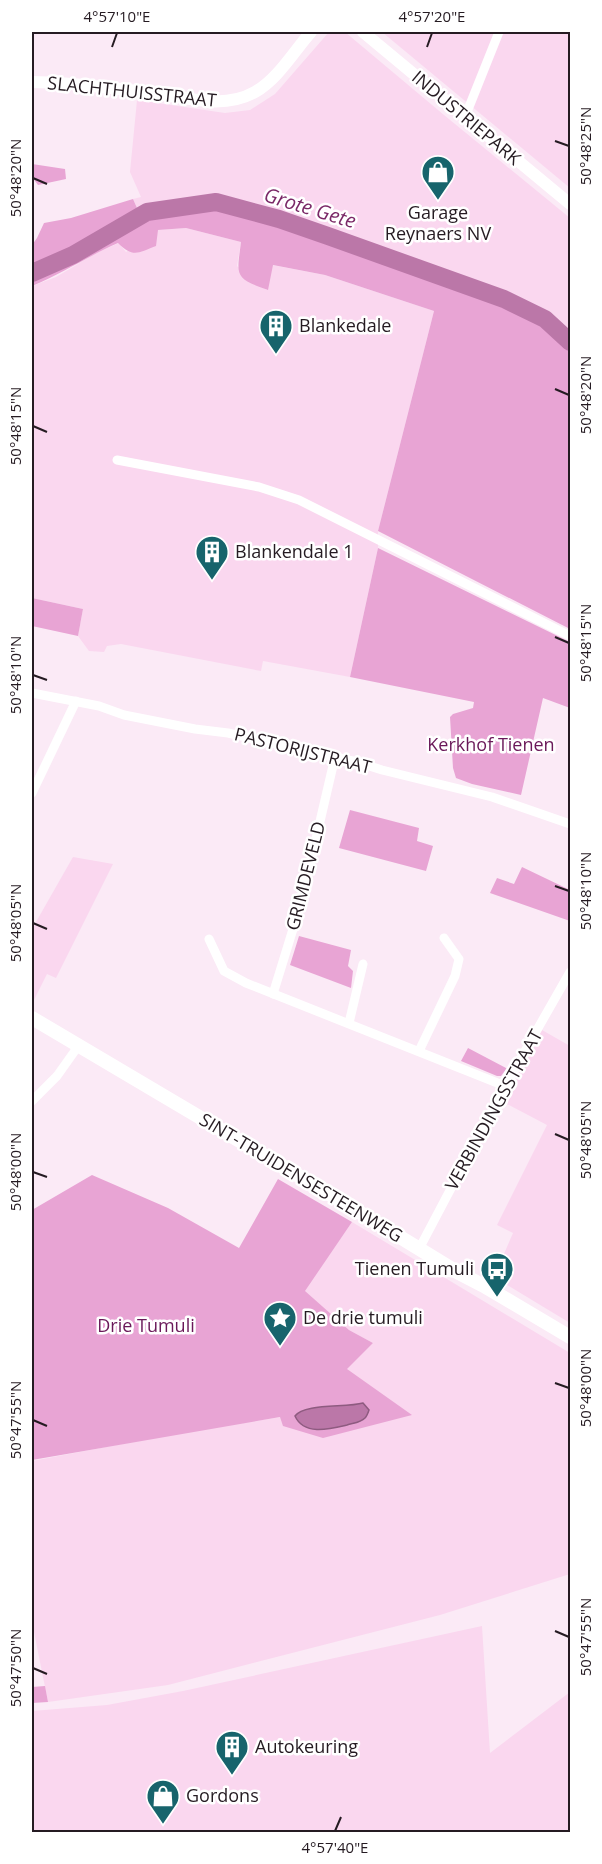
<svg xmlns="http://www.w3.org/2000/svg" width="602" height="1864" font-family="'Open Sans',sans-serif">
<style>
.built{fill:#fad7ef}
.green{fill:#e8a4d4}
.water{fill:#bb77a8;stroke:#8e5b80;stroke-width:1.5}
.lines{fill:none;stroke-linecap:round;stroke-linejoin:round}
.river{stroke:#bb77a8;stroke-width:18}
.minor{stroke:#fff;stroke-width:9}
.tertiary{stroke:#fff;stroke-width:12}
.secondary{stroke:#fff;stroke-width:14}
.ticks{fill:none;stroke:#251b22;stroke-width:2}
.labels{text-anchor:middle;stroke-width:5;stroke-linejoin:round;paint-order:stroke}
.street-label{font-size:18px;fill:#251b22;stroke:#fff}
.poi-label{font-size:18px;fill:#251b22;stroke:#fff;text-anchor:start}
.park-label{font-size:18px;fill:#6a1859;stroke:#fff}
.water-label{font-size:20px;font-style:italic;fill:#7a2867;stroke:#fff}
.neatline{fill:none;stroke:#251b22;stroke-width:2}
.ticks-label{font-size:15px;text-anchor:middle;fill:#251b22}
</style>
<rect width="100%" height="100%" fill="#fbeaf6"/>
<!-- built -->
<g class="built">
<path d="M329 32H345L444 115 570 218V342L545 319 411 264 279 219 216 202 147 212 137 208 133 199 141 197 130 172 137 100 225 113 250 110 275 94Z"/>
<path d="M382 32H570V188Z"/>
<path d="M186 228 241 242 237 266 267 290 272 265 325 275 434 311 378 531V548L350 677 263 661 261 671 121 644 107 646 104 652 89 651 78 636 83 609 32 598V286L56 277 98 252 119 243 126 252 158 230Z"/>
<path d="M73 857 113 864 56 978 47 974 33 1002 32 929Z"/>
<path d="M542 1030 570 1046V1323L494 1277 513 1233 497 1225 547 1125 503 1102Z"/>
<path d="M352 1222 570 1353V1574L440 1615 168 1685 48 1702 32 1622V1461L185 1432 281 1417 411 1415 346 1369 373 1343 349 1330 304 1291Z"/>
<path d="M482 1626 490 1753 570 1692V1832H32V1711L107 1705 183 1691Z"/>
</g>
<!-- green -->
<g class="green">
<path d="M32 164 65 169 66 179 38 185 32 177Z"/>
<path d="M133 199 137 208 147 211 216 202 279 219 411 264 504 299 545 319 570 342V629L378 531 434 311 325 275 273 265 268 290C233 278 237 275 241 242L186 228 158 230 156 246C138 253 133 258 118 243 88 256 62 274 32 286V245L37 238 44 223 71 218Z"/>
<path d="M378 548 570 642V708L543 698 521 795 472 784 456 778 453 768 450 717 453 714 473 708 474 702 350 677Z"/>
<path d="M32 598 83 609 78 636 32 626Z"/>
<path d="M350 810 419 828 417 841 433 846 426 871 339 848Z"/>
<path d="M522 867 570 890V921L490 893 497 878 514 884Z"/>
<path d="M299 936 351 950 348 966 353 971 351 988 290 965Z"/>
<path d="M468 1048 506 1068H507L501 1076H497L461 1061Z"/>
<path d="M92 1175 168 1208 239 1248 278 1179 352 1222 305 1291 349 1330 373 1343 347 1369 412 1415 323 1438 283 1426 280 1417 32 1460V1210Z"/>
<path d="M45 1686 48 1702 32 1703V1687Z"/>
</g>
<!-- water -->
<path class="water" d="M363 1403 369 1410C368 1413 367 1416 365 1418 360 1423 353 1423 347 1425 330 1429 304 1436 295 1416 304 1403 346 1408 363 1403Z"/>
<g class="lines">
<!-- river -->
<path class="river" d="M32 273 73 255 147 212 216 202 279 219 328 236 504 299 545 319 570 342"/>
<!-- minor -->
<g class="minor">
<path d="M465 117 499 32"/>
<path d="M117 460 259 487 299 500 570 636"/>
<path d="M32 693 99 706 124 715 195 729 228 733 357 762 382 770 492 797 570 824"/>
<path d="M32 793 76 701"/>
<path d="M209 939 224 971 246 983 505 1086"/>
<path d="M273 994 301 903 335 757"/>
<path d="M349 1023 363 964"/>
<path d="M419 1051 455 976 459 959 444 938"/>
<path d="M32 1101 57 1076 79 1045"/>
<path d="M419 1249 505 1086 570 972"/>
</g>
<!-- tertiary -->
<g class="tertiary">
<path d="M363 32 570 204"/>
<path d="M32 82C69 82 109 88 146 92 182 96 222 111 255 92 278 79 294 51 311 32"/>
</g>
<!-- secondary -->
<path class="secondary" d="M32 1018 346 1204 457 1272 484 1286 570 1337"/>
</g>
<!-- ticks -->
<path class="ticks" d="M112 47 117 33M427 47 432 33M555 141 569 146M33 178 47 184M555 389 569 395M33 426 47 432M555 637 569 643M33 675 47 680M555 886 569 891M33 923 47 929M555 1134 569 1140M33 1172 47 1177M555 1383 569 1388M33 1420 47 1426M555 1631 569 1637M33 1668 47 1674M335 1831 341 1817"/>
<!-- icons -->
<defs>
<g id="shop-pin" transform="scale(1.725)"><path d="M0 17L-7.5 6A9.5 9.5 0 1 1 7.5 6Z" fill="#17646c" stroke="#fff"/><path d="M-5-2.5h2.3a2.7 3.5 0 0 1 5.4 0H5L5.5 6h-11ZM-1.5-2.5h3a1.5 2.3 0 0 0-3 0Z" fill="#fff"/></g>
<g id="building-pin" transform="scale(1.725)"><path d="M0 17L-7.5 6A9.5 9.5 0 1 1 7.5 6Z" fill="#17646c" stroke="#fff"/><path d="M-4-6H4V6H1V3H-1V6H-4ZM-2.5-4.3h1.7v1.8h-1.7ZM.8-4.3h1.7v1.8H.8ZM-2.5-1h1.7V.8h-1.7ZM.8-1h1.7V.8H.8Z" fill="#fff"/></g>
<g id="bus-pin" transform="scale(1.725)"><path d="M0 17L-7.5 6A9.5 9.5 0 1 1 7.5 6Z" fill="#17646c" stroke="#fff"/><path d="M-5-6H5V4H4V6H2V4H-2V6H-4V4H-5ZM-3.5-4V0h7V-4ZM-3.5 1.2v1.5H-2V1.2ZM2 1.2v1.5H3.5V1.2Z" fill="#fff"/></g>
<g id="sight-pin" transform="scale(1.725)"><path d="M0 17L-7.5 6A9.5 9.5 0 1 1 7.5 6Z" fill="#17646c" stroke="#fff"/><path d="M0-6L1.8-2.2L6-1.7L2.9 1.2L3.7 5.4L0 3.3L-3.7 5.4L-2.9 1.2L-6-1.7L-1.8-2.2Z" fill="#fff"/></g>
</defs>
<g fill-rule="evenodd">
<use href="#shop-pin" x="438" y="172"/>
<use href="#building-pin" x="276" y="326"/>
<use href="#building-pin" x="212" y="552"/>
<use href="#bus-pin" x="497" y="1269"/>
<use href="#sight-pin" x="280" y="1318"/>
<use href="#building-pin" x="232" y="1747"/>
<use href="#shop-pin" x="163" y="1796"/>
</g>
<g class="labels">
<!-- street labels -->
<g class="street-label">
<text transform="translate(132 92) rotate(6)" y="6">SLACHTHUISSTRAAT</text>
<text transform="translate(466 118) rotate(40)" y="6">INDUSTRIEPARK</text>
<text transform="translate(303 751) rotate(14)" y="6">PASTORIJSTRAAT</text>
<text transform="translate(306 876) rotate(-76)" y="6">GRIMDEVELD</text>
<text transform="translate(494 1110) rotate(-61)" y="6">VERBINDINGSSTRAAT</text>
<text transform="translate(301 1178) rotate(31)" y="6">SINT-TRUIDENSESTEENWEG</text>
</g>
<!-- poi labels -->
<g class="poi-label">
<text x="438" y="219" text-anchor="middle">Garage<tspan x="438" dy="21">Reynaers NV</tspan></text>
<text x="299" y="332">Blankedale</text>
<text x="235" y="558">Blankendale 1</text>
<text x="474" y="1275" text-anchor="end">Tienen Tumuli</text>
<text x="303" y="1324">De drie tumuli</text>
<text x="255" y="1753">Autokeuring</text>
<text x="186" y="1802">Gordons</text>
</g>
<!-- park labels -->
<g class="park-label">
<text x="491" y="751">Kerkhof Tienen</text>
<text x="146" y="1332">Drie Tumuli</text>
</g>
<!-- water labels -->
<g class="water-label">
<text transform="translate(310 208) rotate(17)" y="7">Grote Gete</text>
</g>
</g>
<!-- border -->
<rect width="602" height="1864" fill="none" stroke="#ffffff" stroke-width="66"/>
<rect x="33" y="33" width="536" height="1798" class="neatline"/>
<g class="ticks-label">
<text x="117" y="22">4°57'10"E</text>
<text x="432" y="22">4°57'20"E</text>
<text transform="translate(586 146) rotate(-90)" y="5">50°48'25"N</text>
<text transform="translate(16 178) rotate(-90)" y="5">50°48'20"N</text>
<text transform="translate(586 395) rotate(-90)" y="5">50°48'20"N</text>
<text transform="translate(16 426) rotate(-90)" y="5">50°48'15"N</text>
<text transform="translate(586 643) rotate(-90)" y="5">50°48'15"N</text>
<text transform="translate(16 675) rotate(-90)" y="5">50°48'10"N</text>
<text transform="translate(586 891) rotate(-90)" y="5">50°48'10"N</text>
<text transform="translate(16 923) rotate(-90)" y="5">50°48'05"N</text>
<text transform="translate(586 1140) rotate(-90)" y="5">50°48'05"N</text>
<text transform="translate(16 1172) rotate(-90)" y="5">50°48'00"N</text>
<text transform="translate(586 1388) rotate(-90)" y="5">50°48'00"N</text>
<text transform="translate(16 1420) rotate(-90)" y="5">50°47'55"N</text>
<text transform="translate(586 1637) rotate(-90)" y="5">50°47'55"N</text>
<text transform="translate(16 1668) rotate(-90)" y="5">50°47'50"N</text>
<text x="335" y="1853">4°57'40"E</text>
</g>
</svg>
